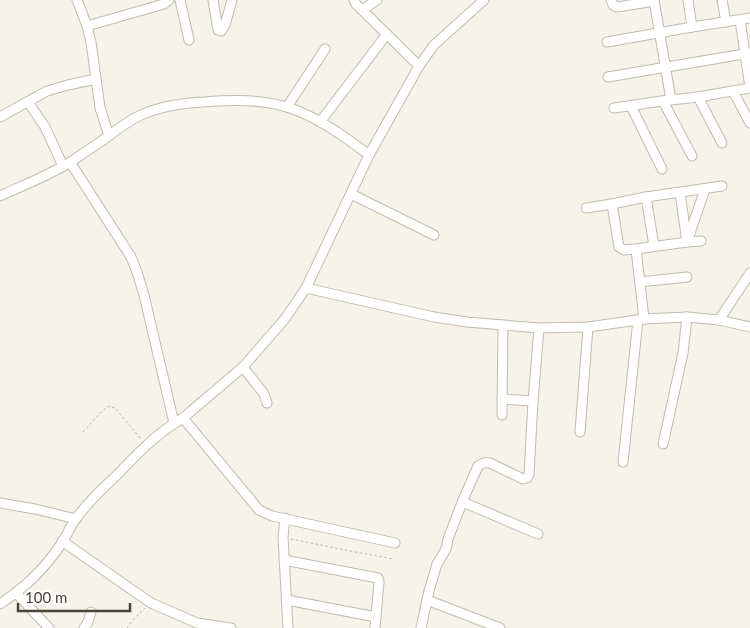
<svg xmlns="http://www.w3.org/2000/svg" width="750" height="628" font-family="Lato,sans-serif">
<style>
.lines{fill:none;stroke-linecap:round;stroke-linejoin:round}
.minor-casing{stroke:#c2bbae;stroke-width:11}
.path{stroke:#c4b79f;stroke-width:1;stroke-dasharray:2.5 2.5;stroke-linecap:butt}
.minor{stroke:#fff;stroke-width:9}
</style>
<rect width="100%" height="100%" fill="#f6f3ec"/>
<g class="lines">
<!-- minor casing -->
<g class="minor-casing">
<g id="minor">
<path d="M77 0 87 26 91 42 100 108 109 136"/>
<path d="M180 0 189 40"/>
<path d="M213 0 218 30 221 31 225 25 232 0"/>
<path d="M354 0 356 4 419 66"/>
<path d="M611 0 613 5 617 7 654 1"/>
<path d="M654 0 671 100 698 97 750 88"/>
<path d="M688 0 692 27"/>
<path d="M722 0 726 22"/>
<path d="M362 10 377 0"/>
<path d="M740 20 750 87"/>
<path d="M87 26 164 4 169 0"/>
<path d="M607 42 692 27 750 18"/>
<path d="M608 77 750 53"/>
<path d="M733 91 750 123"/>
<path d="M698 97 722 143"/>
<path d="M663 101 692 156"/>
<path d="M28 102 45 127 63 166"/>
<path d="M631 106 662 169"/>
<path d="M287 107 325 49"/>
<path d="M614 108 669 100"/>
<path d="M0 117 47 91 68 85 96 79"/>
<path d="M320 122 387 34"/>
<path d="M70 162 131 257 137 272 144 295 174 423"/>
<path d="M680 193 687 242 701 241"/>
<path d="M351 194 434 235"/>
<path d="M0 196C24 185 50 175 72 161 82 154 93 147 103 140 116 131 127 121 141 115 161 106 183 103 204 102 231 100 261 99 287 107 318 117 344 136 369 155"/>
<path d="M646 197 722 186"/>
<path d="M586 208 612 204"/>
<path d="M636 249 624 250 619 247 612 204 646 197 654 246"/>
<path d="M640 282 687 277"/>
<path d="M306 288 434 317 467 322 539 328 588 327 644 319 687 317 719 320 750 327"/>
<path d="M644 319 636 249 687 242 705 189"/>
<path d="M719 320 750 273"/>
<path d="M243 367 264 394 267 403"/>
<path d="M502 399 533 401"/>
<path d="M502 415 503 325"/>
<path d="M183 418 259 510 272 516 395 543"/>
<path d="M580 432 588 327"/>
<path d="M663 444 683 353 687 317"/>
<path d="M623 462 638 320"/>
<path d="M463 500 465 503 538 534"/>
<path d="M0 503 35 509 76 519"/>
<path d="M285 518 283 537 288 628"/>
<path d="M62 541 151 603 197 623 231 628"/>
<path d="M284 560 378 578 379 582 375 628"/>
<path d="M16 593 49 628"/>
<path d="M287 600 376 617"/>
<path d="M427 600 500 628"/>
<path d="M0 604C27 586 44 569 62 543 67 535 70 527 75 520 87 503 102 489 117 475 137 454 157 433 183 418L243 367 284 320 306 288 369 155 419 66 434 45 484 0"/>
<path d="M84 628 88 622 91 612"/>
<path d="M421 628 429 591 437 564 446 549 448 539 463 500 478 466C482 463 485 462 490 463L523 479 527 478 529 475 533 401 539 328"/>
</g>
</g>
<!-- path -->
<g class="path">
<path d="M83 432 101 412 109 406 115 408 141 439"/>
<path d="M291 539 350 551 394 559"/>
<path d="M127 628 133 620 145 608"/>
</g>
<!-- minor -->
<use href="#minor" class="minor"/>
</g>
<!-- scale -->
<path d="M18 603v8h112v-8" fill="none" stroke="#4b4439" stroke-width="2.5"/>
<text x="25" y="603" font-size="15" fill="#4b4439" stroke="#ffffff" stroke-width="4" paint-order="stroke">100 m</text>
</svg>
